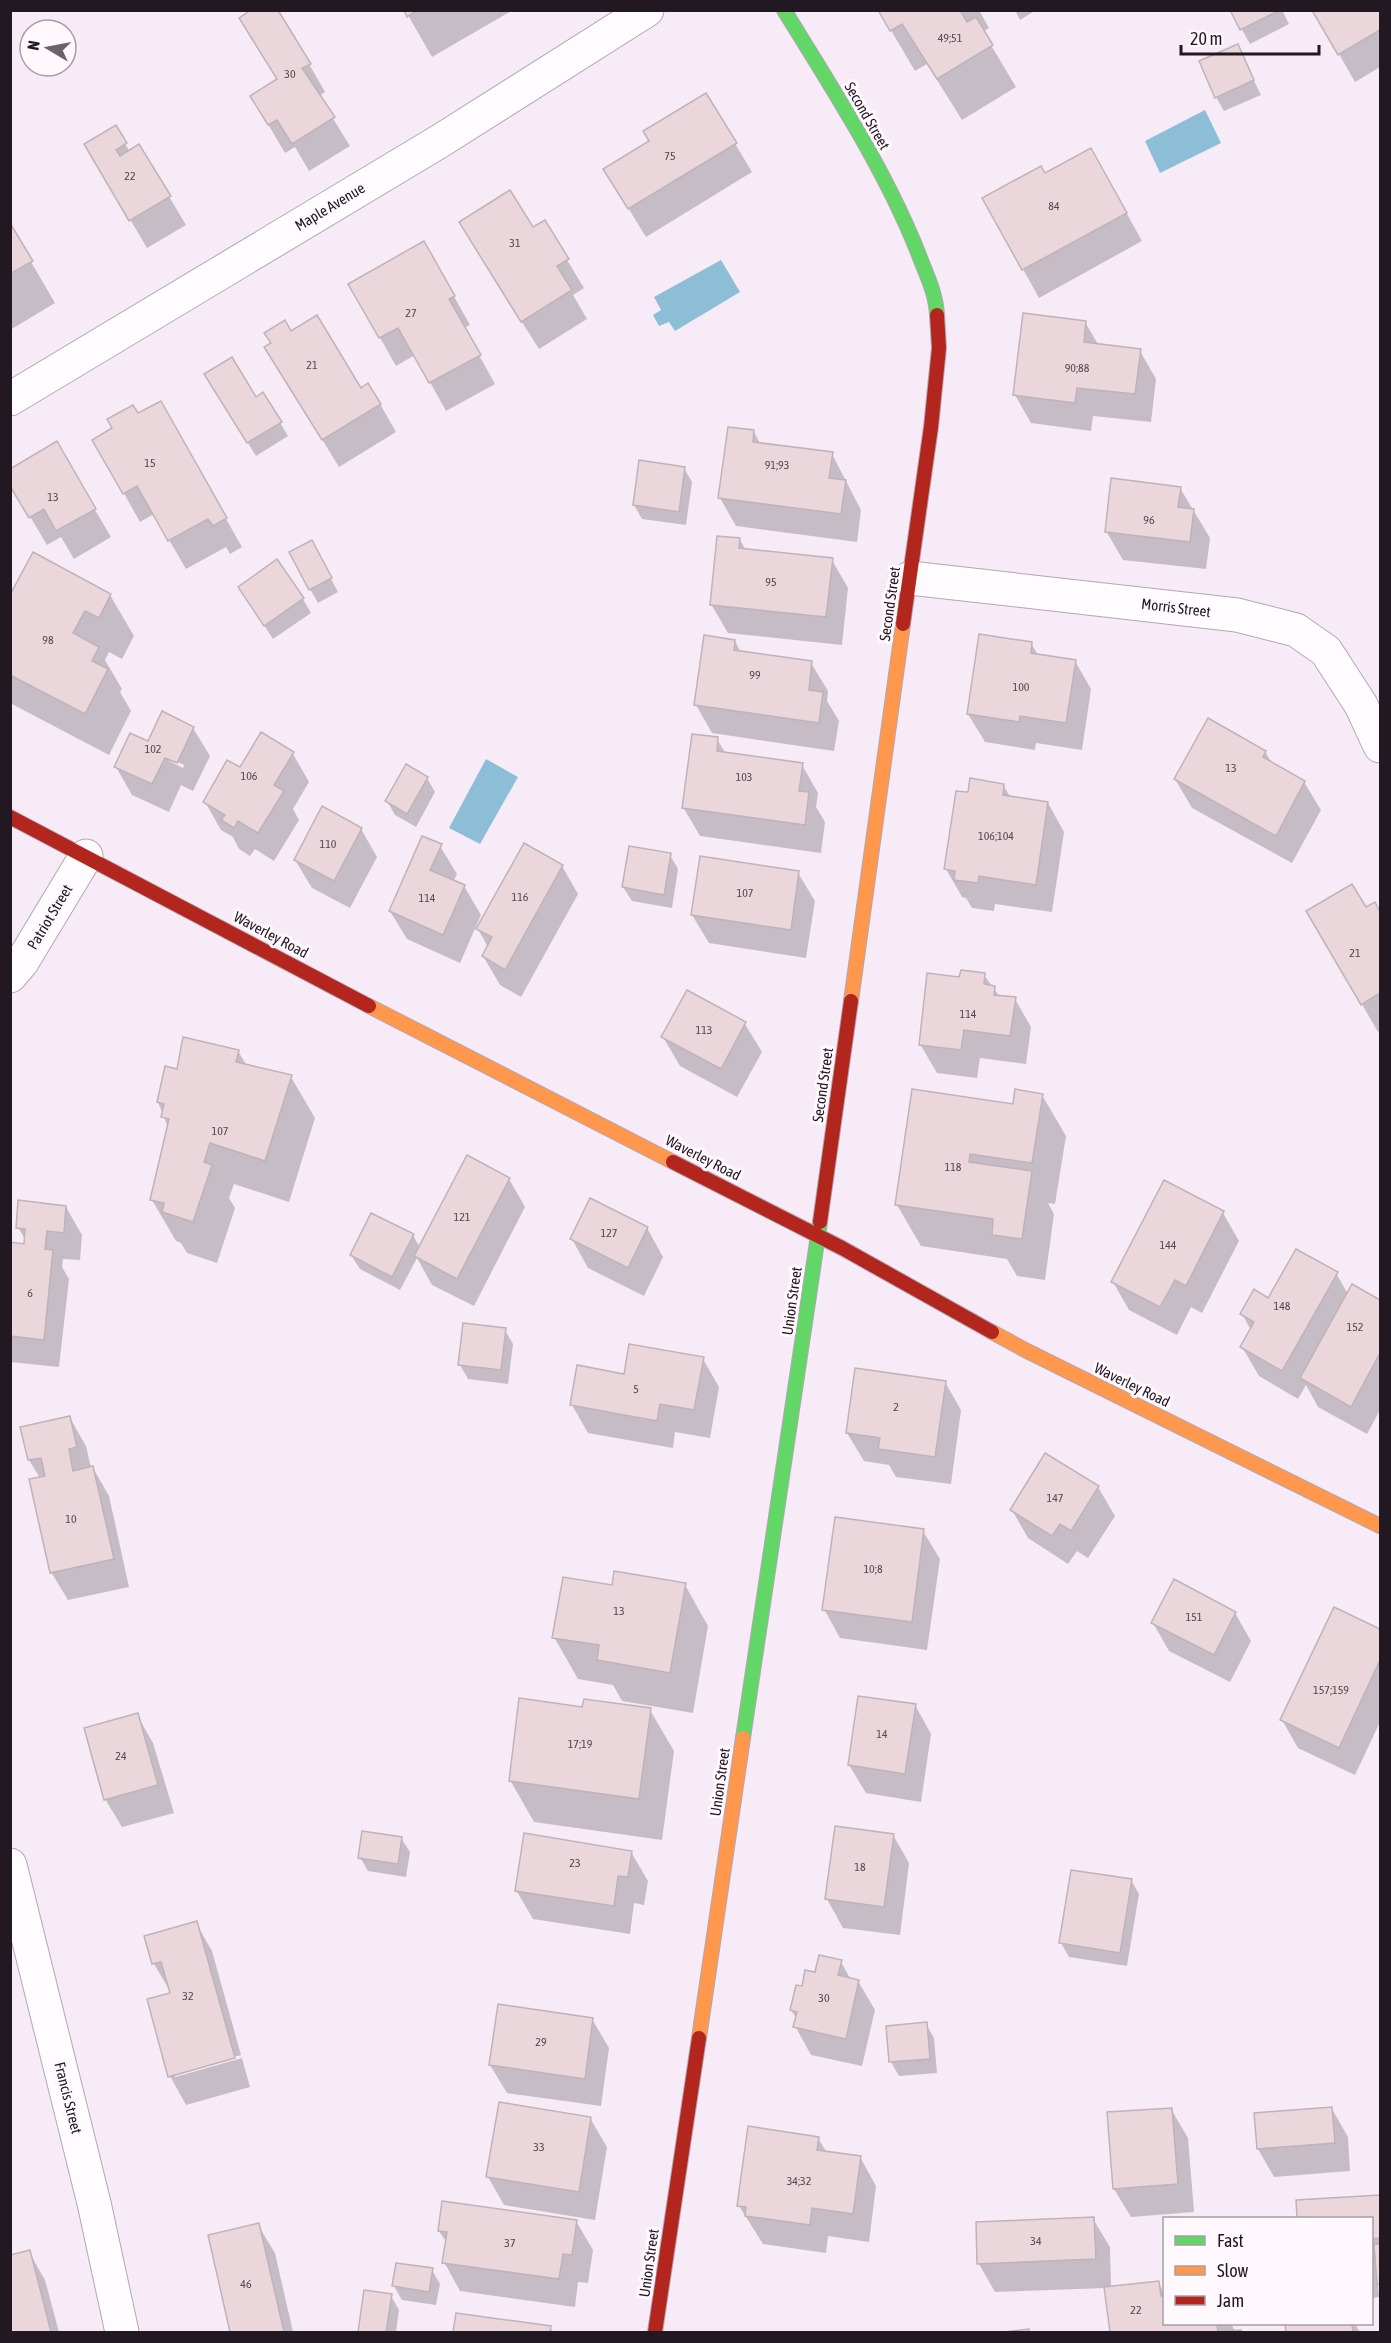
<svg xmlns="http://www.w3.org/2000/svg" width="1391" height="2343" font-family="'Asap Condensed',sans-serif">
<style>
.water{fill:#8cbfd6}
.shadow{fill:#0003;fill-rule:evenodd}
.building{fill:#ebd7db;stroke:#bfb2b8;stroke-width:1.5}
.lines{fill:none;stroke-linecap:round;stroke-linejoin:round}
.street-casing{stroke:#b2a7b2;stroke-width:35}
.fast-casing{stroke:#b2a7b2;stroke-width:16}
.slow-casing{stroke:#b2a7b2;stroke-width:16}
.jam-casing{stroke:#b2a7b2;stroke-width:16}
.street{stroke:#fefcfe;stroke-width:33}
.fast{stroke:#63d668;stroke-width:14}
.slow{stroke:#ff974d;stroke-width:14}
.jam{stroke:#b3261e;stroke-width:14}
.labels{text-anchor:middle;stroke-width:6;stroke-linejoin:round;paint-order:stroke}
.number-label{font-size:12px;fill:#544850}
.street-label{font-size:15px;fill:#211821;stroke:#fff9fe}
</style>
<rect width="100%" height="100%" fill="#f8ebf8"/>
<!-- water -->
<g class="water">
<path d="M1205 110 1221 143 1160 173 1145 141Z"/>
<path d="M721 260 740 292 675 331 669 322 659 326 653 315 661 310 654 297Z"/>
<path d="M486 759 518 777 480 844 449 828Z"/>
</g>
<!-- shadow -->
<g class="shadow">
<path d="M405 10H513L432 57Z"/>
<path d="M879 10H979L989 28 983 32 1016 87 962 120 927 64 915 71Z"/>
<path d="M1015 10H1036L1020 20Z"/>
<path d="M1231 10H1282L1289 24 1250 44Z"/>
<path d="M1318 10H1380V67L1355 82 1315 12Z"/>
<path d="M1237 46 1261 95 1224 111 1216 97Z"/>
<path d="M309 64 325 92 319 96 350 146 309 171 295 147 285 153 268 124 278 80Z"/>
<path d="M706 95 752 172 646 237 622 198 651 141Z"/>
<path d="M115 127 130 152 139 146 186 225 147 248 86 145Z"/>
<path d="M1045 175 1107 178 1142 241 1039 298 984 199Z"/>
<path d="M544 222 584 288 573 295 587 319 539 349 477 251 533 229Z"/>
<path d="M10 226 55 303 10 330Z"/>
<path d="M424 243 470 325 464 328 495 384 446 411 415 355 396 366 350 284Z"/>
<path d="M1085 322 1099 346 1140 351 1156 379 1151 422 1093 416 1091 431 1031 423 1015 395Z"/>
<path d="M291 333 380 404 396 432 339 467 283 376Z"/>
<path d="M214 388 256 399 263 394 288 436 256 456Z"/>
<path d="M160 403 242 547 230 554 226 547 186 569 154 514 140 522 94 440Z"/>
<path d="M754 432 761 445 832 454 861 510 857 542 736 526 720 498Z"/>
<path d="M56 444 111 537 74 559 61 537 47 545 10 483Z"/>
<path d="M684 468 692 482 686 525 642 519 634 505Z"/>
<path d="M1180 488 1210 538 1206 569 1123 560 1106 531Z"/>
<path d="M739 539 746 550 832 560 848 588 842 645 728 633 711 604Z"/>
<path d="M319 556 338 592 318 603 310 589Z"/>
<path d="M110 595 134 636 122 659 109 652 105 660 122 689 120 692 131 711 109 755 10 703V598Z"/>
<path d="M303 599 311 613 273 639 248 601Z"/>
<path d="M735 641 741 653 811 663 828 691 827 701 839 721 834 751 712 733 696 705Z"/>
<path d="M1031 643 1038 655 1075 661 1091 689 1082 750 1036 743 1035 750 985 742 968 714Z"/>
<path d="M193 728 210 756 193 791 181 785 169 812 132 795 116 767 149 743ZM169 758 184 765 183 768 169 761Z"/>
<path d="M717 739 726 754 802 765 818 793 816 807 825 822 821 853 700 836 683 807Z"/>
<path d="M1265 752 1272 763 1304 782 1321 810 1292 863 1192 808 1175 779Z"/>
<path d="M293 754 309 782 293 809 299 820 274 861 255 849 250 856 239 849 233 837 221 830 205 802 241 769Z"/>
<path d="M406 766 427 778 435 792 416 827 395 815 387 801Z"/>
<path d="M1003 785 1011 798 1048 803 1064 832 1052 912 995 904 994 911 972 908 966 898 962 897 946 869 969 794Z"/>
<path d="M361 829 377 857 350 908 312 888 295 860Z"/>
<path d="M440 846 457 874 453 882 464 886 481 915 460 963 407 939 390 911Z"/>
<path d="M670 855 678 869 672 908 632 901 623 887Z"/>
<path d="M562 866 578 894 521 997 500 985 483 956 488 947 478 929Z"/>
<path d="M798 873 815 901 806 958 709 943 692 915Z"/>
<path d="M1374 904 1380 915V1031L1378 1032 1308 911 1366 909Z"/>
<path d="M984 975 1000 997 1015 999 1031 1027 1026 1064 980 1058 977 1078 937 1073 920 1044 961 979Z"/>
<path d="M687 992 745 1024 762 1052 737 1097 680 1066 663 1037Z"/>
<path d="M238 1051 247 1066 291 1077 315 1118 289 1202 234 1184 229 1198 235 1208 217 1263 187 1253 181 1243 176 1241 152 1200 168 1127 158 1102Z"/>
<path d="M1042 1095 1066 1136 1055 1204 1048 1203 1054 1214 1045 1280 1017 1276 1007 1259 921 1246 897 1205 1014 1106Z"/>
<path d="M509 1179 525 1207 474 1306 432 1285 417 1258 400 1290 360 1269 351 1255 413 1235 420 1248Z"/>
<path d="M66 1207 82 1235 80 1260 63 1259 62 1267 69 1279 59 1367 10 1362V1244L25 1245 26 1241 18 1227Z"/>
<path d="M1223 1213 1239 1241 1202 1313 1191 1307 1177 1335 1129 1310 1113 1282Z"/>
<path d="M647 1228 663 1257 644 1296 588 1268 572 1239Z"/>
<path d="M1336 1273 1348 1294 1352 1286 1380 1302V1410L1367 1434 1318 1407 1306 1385 1298 1399 1259 1376 1242 1347 1251 1330 1242 1314 1268 1300Z"/>
<path d="M505 1330 513 1344 508 1384 468 1379 460 1365Z"/>
<path d="M703 1359 719 1387 710 1438 675 1432 673 1448 588 1433 572 1405 625 1375Z"/>
<path d="M945 1382 961 1410 951 1484 896 1477 889 1465 864 1461 847 1433Z"/>
<path d="M70 1418 86 1446 91 1468H93L109 1496 129 1587 68 1600 51 1572 40 1478 29 1460 22 1428Z"/>
<path d="M1045 1455 1098 1487 1115 1516 1088 1558 1077 1551 1068 1564 1028 1538 1012 1510Z"/>
<path d="M923 1531 940 1559 927 1650 840 1638 824 1609Z"/>
<path d="M685 1585 708 1626 693 1713 622 1701 613 1685 578 1679 554 1637 613 1586Z"/>
<path d="M1335 1609 1380 1631V1722L1355 1775 1298 1748 1282 1720Z"/>
<path d="M1235 1613 1251 1641 1230 1682 1169 1651 1153 1623Z"/>
<path d="M915 1705 931 1734 921 1802 866 1793 849 1765Z"/>
<path d="M583 1709 650 1710 674 1751 662 1840 534 1822 510 1780Z"/>
<path d="M137 1715 153 1743 174 1813 122 1827 105 1799Z"/>
<path d="M893 1835 909 1863 900 1935 843 1928 827 1899Z"/>
<path d="M401 1838 410 1852 406 1877 368 1871 360 1857Z"/>
<path d="M631 1852 648 1881 644 1905 634 1903 630 1934 533 1919 516 1890Z"/>
<path d="M1131 1880 1139 1894 1127 1966 1069 1957 1061 1943Z"/>
<path d="M196 1923 212 1951 241 2055 175 2073V2077L242 2058 250 2087 186 2105 170 2076 172 1994 154 1964Z"/>
<path d="M841 1962 851 1980 858 1981 875 2010 862 2066 811 2055 795 2026 797 2019 791 2010 803 1988 816 1974Z"/>
<path d="M592 2019 609 2048 601 2106 507 2093 490 2065Z"/>
<path d="M926 2024 934 2038 937 2073 899 2076 891 2062 888 2027Z"/>
<path d="M1171 2109 1188 2138 1194 2212 1131 2217 1114 2189Z"/>
<path d="M1332 2109 1348 2137 1350 2171 1274 2177 1258 2149Z"/>
<path d="M590 2118 607 2147 595 2220 504 2205 488 2177Z"/>
<path d="M818 2138 827 2153 860 2157 876 2186 869 2242 828 2236 826 2253 763 2244 739 2206Z"/>
<path d="M1380 2196V2286L1378 2282 1379 2297 1372 2298V2218H1299L1297 2201Z"/>
<path d="M1093 2219 1110 2247 1111 2288 1158 2282 1164 2293V2324H1231L1236 2332H1241H1111L1106 2288 995 2292 979 2264Z"/>
<path d="M576 2221 593 2250 588 2283 578 2282 575 2307 460 2291 444 2262 447 2243 439 2231Z"/>
<path d="M258 2225 275 2253 293 2332H232L210 2236Z"/>
<path d="M29 2252 45 2280 59 2332H10V2256Z"/>
<path d="M432 2270 440 2284 436 2305 402 2300 394 2286Z"/>
<path d="M366 2292 391 2296 399 2310 396 2332H359Z"/>
<path d="M457 2314 550 2327 553 2332H455Z"/>
<path d="M1287 2324H1355L1360 2332H1287Z"/>
</g>
<!-- building -->
<g class="building">
<path d="M251 10H278L311 64 302 68 335 117 292 144 277 120 268 125 250 96 277 79 239 18Z"/>
<path d="M404 10H418L407 17Z"/>
<path d="M878 10H960L967 22 976 17 993 45 937 79 902 24 890 31Z"/>
<path d="M1230 10H1280L1240 30Z"/>
<path d="M1315 10H1380V30L1338 55 1313 12Z"/>
<path d="M1238 44 1254 80 1215 98 1199 61Z"/>
<path d="M706 93 737 143 628 209 603 169 649 141 643 131Z"/>
<path d="M116 125 127 143 116 150 120 156 139 144 171 196 129 221 84 144Z"/>
<path d="M1091 148 1127 213 1022 270 982 198 1041 166 1045 173Z"/>
<path d="M510 190 533 227 545 220 569 259 557 266 572 290 521 322 459 222Z"/>
<path d="M10 223 33 261 10 274Z"/>
<path d="M424 241 455 296 449 299 481 355 429 383 398 328 379 338 348 284Z"/>
<path d="M1023 313 1086 321 1084 342 1141 349 1135 394 1077 388 1075 403 1013 395Z"/>
<path d="M317 315 361 388 368 383 381 404 322 440 264 347 271 343 264 333 285 320 291 331Z"/>
<path d="M232 357 256 397 263 392 282 422 247 443 204 374Z"/>
<path d="M161 401 227 518 213 526 208 519 168 541 137 486 123 494 92 440 112 428 107 419 133 405 138 413Z"/>
<path d="M728 427 754 430 753 442 833 452 829 478 846 480 841 514 718 498Z"/>
<path d="M57 441 96 509 56 531 44 509 29 518 10 486V469Z"/>
<path d="M639 460 685 467 679 512 633 505Z"/>
<path d="M1111 478 1181 487 1178 507 1194 509 1190 542 1105 532Z"/>
<path d="M717 536 740 538 739 548 833 558 826 617 710 605Z"/>
<path d="M312 540 332 578 309 590 289 552Z"/>
<path d="M33 552 111 594 99 618 85 611 73 633 99 647 92 661 108 669 85 714 10 675V595Z"/>
<path d="M277 559 304 598 264 626 238 587Z"/>
<path d="M979 634 1032 642 1031 653 1076 660 1066 723 1020 716 1019 722 967 714Z"/>
<path d="M704 635 735 640 734 650 812 661 809 690 823 692 819 723 694 705Z"/>
<path d="M162 711 194 727 177 763 165 758 152 784 114 767 130 733 148 741Z"/>
<path d="M1208 718 1266 751 1263 757 1305 781 1276 836 1174 779Z"/>
<path d="M261 732 294 752 274 785 284 791 258 833 238 821 234 828 221 820 225 815 203 802 227 760 240 767Z"/>
<path d="M692 734 718 737 717 751 803 763 799 791 809 792 805 825 682 808Z"/>
<path d="M406 764 428 777 407 814 385 801Z"/>
<path d="M970 778 1004 784 1003 795 1048 802 1036 885 979 876 978 883 954 880 955 871 944 869 956 791 968 792Z"/>
<path d="M322 806 362 828 334 881 294 860Z"/>
<path d="M422 836 442 844 430 870 465 885 443 935 389 911Z"/>
<path d="M524 843 563 865 505 970 482 956 492 937 476 929Z"/>
<path d="M629 846 671 853 664 895 622 887Z"/>
<path d="M700 856 799 871 791 930 691 915Z"/>
<path d="M1352 884 1366 907 1375 902 1380 912V993L1361 1005 1306 911Z"/>
<path d="M961 970 985 973 984 984 995 986 994 995 1016 997 1010 1036 964 1030 961 1050 919 1045 927 973 959 977Z"/>
<path d="M687 990 746 1022 721 1069 661 1037Z"/>
<path d="M183 1037 239 1050 236 1062 292 1075 265 1161 210 1143 204 1162 212 1165 193 1222 162 1212 164 1203 150 1200 169 1119 161 1117 164 1104 157 1102 165 1066 177 1069Z"/>
<path d="M912 1089 1013 1104 1015 1089 1043 1094 1032 1163 970 1154 969 1162 1032 1171 1022 1239 992 1235 993 1219 895 1205Z"/>
<path d="M467 1155 510 1178 457 1279 414 1256Z"/>
<path d="M1164 1180 1224 1211 1186 1286 1175 1280 1160 1307 1111 1282Z"/>
<path d="M590 1198 648 1227 628 1268 570 1239Z"/>
<path d="M18 1200 66 1206 64 1233 47 1231 45 1249 53 1250 44 1340 10 1336V1242L24 1244 25 1229 16 1228Z"/>
<path d="M371 1213 414 1234 392 1277 350 1255Z"/>
<path d="M1296 1249 1338 1272 1282 1371 1240 1347 1254 1322 1240 1314 1254 1289 1268 1298Z"/>
<path d="M1352 1284 1380 1300V1353L1351 1407 1300 1378Z"/>
<path d="M463 1323 506 1328 501 1370 458 1365Z"/>
<path d="M629 1344 704 1357 694 1410 660 1404 657 1421 570 1405 577 1365 624 1374Z"/>
<path d="M855 1368 946 1381 935 1457 878 1449 880 1438 846 1433Z"/>
<path d="M70 1416 77 1447 69 1449 73 1471 93 1466 114 1559 50 1573 29 1479 45 1476 41 1458 28 1460 20 1427Z"/>
<path d="M1045 1453 1099 1486 1071 1531 1060 1524 1052 1536 1010 1510Z"/>
<path d="M835 1517 924 1529 912 1622 822 1610Z"/>
<path d="M614 1571 686 1583 670 1673 597 1660 599 1645 552 1638 563 1577 612 1585Z"/>
<path d="M1174 1579 1236 1612 1214 1655 1151 1623Z"/>
<path d="M1334 1607 1380 1629V1660L1339 1748 1280 1720Z"/>
<path d="M858 1696 916 1704 905 1774 848 1765Z"/>
<path d="M519 1698 582 1707 584 1699 651 1708 639 1799 509 1781Z"/>
<path d="M138 1713 158 1785 104 1800 84 1728Z"/>
<path d="M835 1826 894 1834 884 1907 825 1899Z"/>
<path d="M362 1831 402 1837 398 1864 358 1858Z"/>
<path d="M524 1833 632 1851 628 1877 618 1876 614 1906 515 1891Z"/>
<path d="M1071 1870 1132 1879 1120 1953 1059 1943Z"/>
<path d="M197 1921 235 2058 168 2077 147 1999 170 1993 161 1962 152 1964 144 1936Z"/>
<path d="M819 1955 842 1960 838 1975 859 1980 846 2039 793 2027 797 2012 790 2010 796 1985 802 1986 805 1970 815 1972Z"/>
<path d="M498 2004 593 2018 585 2079 489 2065Z"/>
<path d="M927 2022 930 2059 889 2062 886 2026Z"/>
<path d="M499 2102 591 2117 579 2192 486 2177Z"/>
<path d="M1332 2107 1335 2143 1257 2149 1254 2113Z"/>
<path d="M1172 2108 1178 2184 1113 2189 1107 2112Z"/>
<path d="M748 2126 819 2137 817 2150 861 2156 853 2214 812 2208 810 2225 745 2216 746 2207 737 2206Z"/>
<path d="M1380 2195V2238L1372 2239V2218H1297L1296 2200Z"/>
<path d="M442 2201 577 2220 572 2255 563 2254 559 2279 442 2263 447 2232 438 2231Z"/>
<path d="M1094 2217 1096 2259 977 2264 976 2222Z"/>
<path d="M259 2223 284 2332H230L208 2235Z"/>
<path d="M1374 2244H1380V2284H1377Z"/>
<path d="M30 2250 51 2332H10V2255Z"/>
<path d="M396 2263 433 2268 429 2292 392 2286Z"/>
<path d="M1159 2281 1161 2296H1164V2324H1217L1218 2332 1241 2330 1242 2332H1110L1104 2287Z"/>
<path d="M364 2290 392 2294 386 2332H358Z"/>
<path d="M456 2313 551 2326 550 2332H453Z"/>
<path d="M1285 2324H1352L1353 2332H1286Z"/>
<path d="M1029 2329V2332H1004Z"/>
</g>
<g class="lines">
<!-- street casing -->
<g class="street-casing">
<g id="street">
<path d="M10 399 440 141 647 10"/>
<path d="M910 578 1237 615 1296 630 1326 651 1361 705 1380 746"/>
<path d="M10 976 22 962 86 856"/>
<path d="M10 1865 94 2203 122 2332"/>
</g>
</g>
<!-- fast casing -->
<g class="fast-casing">
<g id="fast">
<path d="M784 10C832 88 883 166 917 250 925 272 936 292 937 315"/>
<path d="M743 1738 820 1222"/>
</g>
</g>
<!-- slow casing -->
<g class="slow-casing">
<g id="slow">
<path d="M851 1001 903 624"/>
<path d="M369 1006 673 1162"/>
<path d="M992 1332 1027 1351 1380 1526"/>
<path d="M699 2038 743 1738"/>
</g>
</g>
<!-- jam casing -->
<g class="jam-casing">
<g id="jam">
<path d="M903 624 931 427 939 348 937 315"/>
<path d="M10 817 369 1006"/>
<path d="M673 1162 842 1248 992 1332"/>
<path d="M820 1222 851 1001"/>
<path d="M655 2332 699 2038"/>
</g>
</g>
<!-- street -->
<use href="#street" class="street"/>
<!-- fast -->
<use href="#fast" class="fast"/>
<!-- slow -->
<use href="#slow" class="slow"/>
<!-- jam -->
<use href="#jam" class="jam"/>
</g>
<g class="labels">
<!-- number labels -->
<g class="number-label">
<text x="950" y="42">49;51</text>
<text x="290" y="78">30</text>
<text x="670" y="160">75</text>
<text x="130" y="180">22</text>
<text x="1054" y="210">84</text>
<text x="515" y="247">31</text>
<text x="411" y="317">27</text>
<text x="312" y="369">21</text>
<text x="1077" y="372">90;88</text>
<text x="150" y="467">15</text>
<text x="777" y="469">91;93</text>
<text x="53" y="501">13</text>
<text x="1149" y="524">96</text>
<text x="771" y="586">95</text>
<text x="48" y="644">98</text>
<text x="755" y="679">99</text>
<text x="1021" y="691">100</text>
<text x="153" y="753">102</text>
<text x="1231" y="772">13</text>
<text x="249" y="780">106</text>
<text x="744" y="781">103</text>
<text x="996" y="840">106;104</text>
<text x="328" y="848">110</text>
<text x="745" y="897">107</text>
<text x="520" y="901">116</text>
<text x="427" y="902">114</text>
<text x="1355" y="957">21</text>
<text x="968" y="1018">114</text>
<text x="704" y="1034">113</text>
<text x="220" y="1135">107</text>
<text x="953" y="1171">118</text>
<text x="462" y="1221">121</text>
<text x="609" y="1237">127</text>
<text x="1168" y="1249">144</text>
<text x="30" y="1297">6</text>
<text x="1282" y="1310">148</text>
<text x="1355" y="1331">152</text>
<text x="636" y="1393">5</text>
<text x="896" y="1411">2</text>
<text x="1055" y="1502">147</text>
<text x="71" y="1523">10</text>
<text x="873" y="1573">10;8</text>
<text x="619" y="1615">13</text>
<text x="1194" y="1621">151</text>
<text x="1331" y="1694">157;159</text>
<text x="882" y="1738">14</text>
<text x="580" y="1748">17;19</text>
<text x="121" y="1760">24</text>
<text x="575" y="1867">23</text>
<text x="860" y="1871">18</text>
<text x="188" y="2000">32</text>
<text x="824" y="2002">30</text>
<text x="541" y="2046">29</text>
<text x="539" y="2151">33</text>
<text x="799" y="2185">34;32</text>
<text x="1036" y="2245">34</text>
<text x="510" y="2247">37</text>
<text x="246" y="2288">46</text>
<text x="1136" y="2314">22</text>
</g>
<!-- street labels -->
<g class="street-label">
<text transform="translate(867 116) rotate(60)" y="5">Second Street</text>
<text transform="translate(330 207) rotate(-31)" y="5">Maple Avenue</text>
<text transform="translate(890 604) rotate(-82)" y="5">Second Street</text>
<text transform="translate(1176 608) rotate(7)" y="5">Morris Street</text>
<text transform="translate(50 917) rotate(-59)" y="5">Patriot Street</text>
<text transform="translate(271 935) rotate(28)" y="5">Waverley Road</text>
<text transform="translate(823 1085) rotate(-82)" y="5">Second Street</text>
<text transform="translate(703 1158) rotate(27)" y="5">Waverley Road</text>
<text transform="translate(792 1301) rotate(-82)" y="5">Union Street</text>
<text transform="translate(1132 1385) rotate(26)" y="5">Waverley Road</text>
<text transform="translate(720 1782) rotate(-82)" y="5">Union Street</text>
<text transform="translate(68 2098) rotate(76)" y="5">Francis Street</text>
<text transform="translate(649 2263) rotate(-82)" y="5">Union Street</text>
</g>
</g>
<!-- border -->
<rect width="1391" height="2343" fill="none" stroke="#211821" stroke-width="24"/>
<!-- legend -->
<rect x="1163" y="2217" width="210" height="108" fill="#fff9fe" stroke="#a69fa6" stroke-width="1.5"/>
<rect x="1175" y="2236" width="30" height="9" fill="#63d668" stroke="#a69fa6" stroke-width="1.5"/>
<text x="1217" y="2247" font-size="18" fill="#211821">Fast</text>
<rect x="1175" y="2266" width="30" height="9" fill="#ff974d" stroke="#a69fa6" stroke-width="1.5"/>
<text x="1217" y="2277" font-size="18" fill="#211821">Slow</text>
<rect x="1175" y="2296" width="30" height="9" fill="#b3261e" stroke="#a69fa6" stroke-width="1.5"/>
<text x="1217" y="2307" font-size="18" fill="#211821">Jam</text>
<!-- north arrow -->
<g transform="translate(48 48) rotate(280)"><circle r="28" fill="#fff9fe" stroke="#a69fa6" stroke-width="1.5"/>
<path d="M0-4.5L10 22L0 15L-10 22Z" fill="#6c626c"/>
<text y="-9" font-size="16" font-weight="bold" text-anchor="middle" fill="#211821">N</text>
</g>
<!-- scale -->
<path d="M1181 45v9h138v-9" fill="none" stroke="#211821" stroke-width="3"/>
<text x="1190" y="45" font-size="18" fill="#211821" stroke="#fff9fe" stroke-width="4.5" paint-order="stroke">20 m</text>
</svg>
